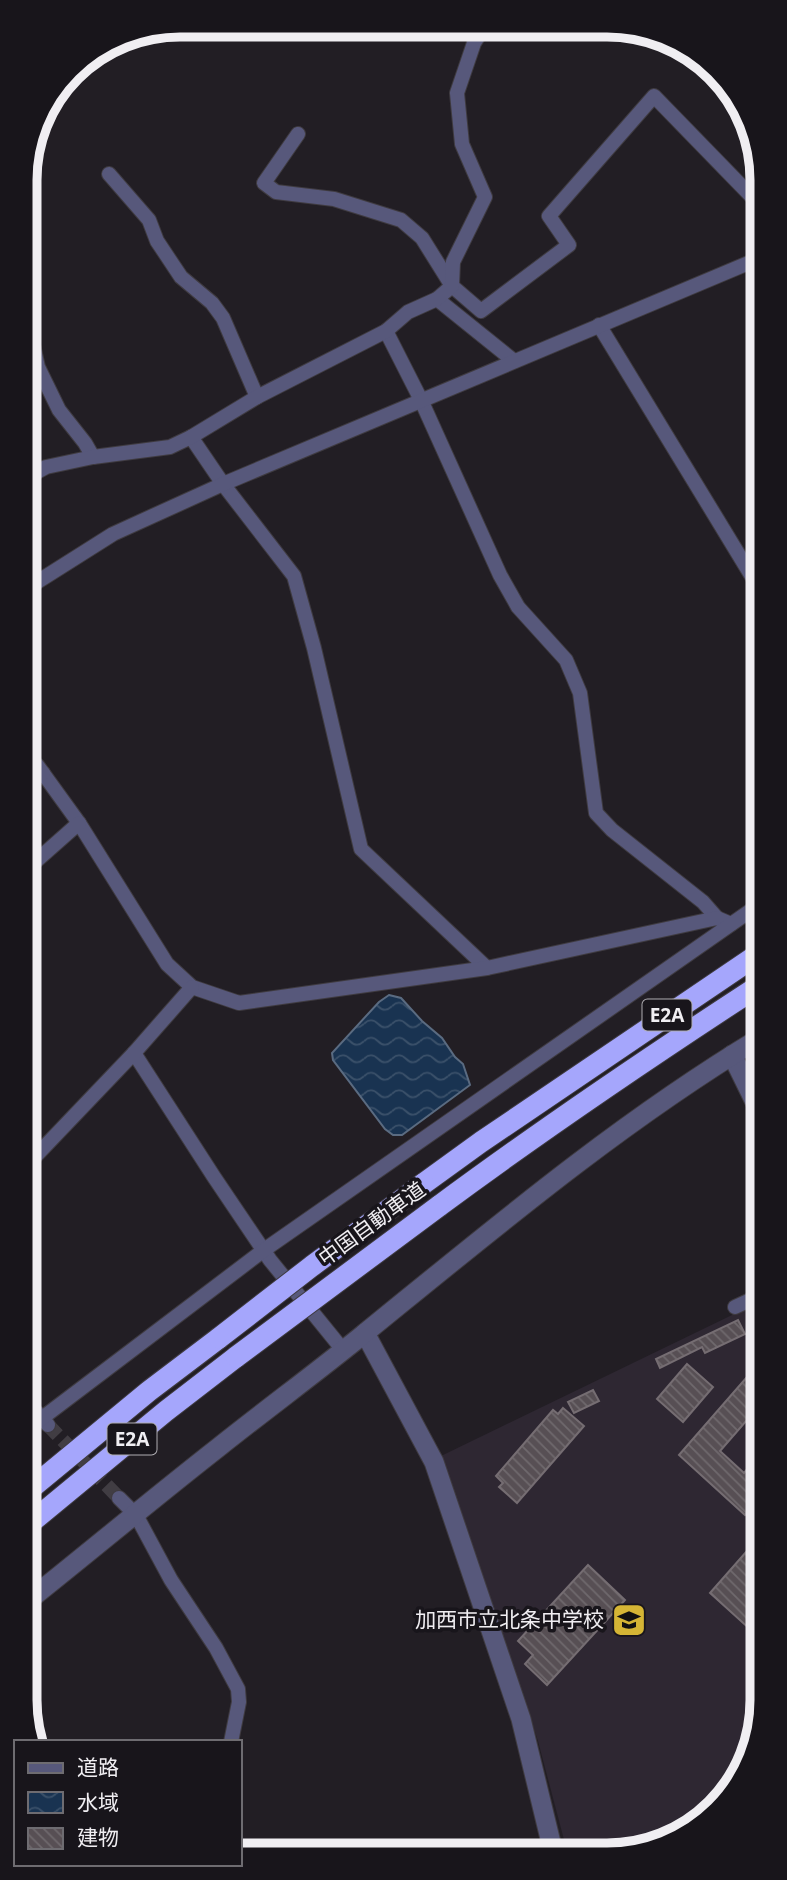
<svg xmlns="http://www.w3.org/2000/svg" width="787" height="1880" font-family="'Open Sans','Noto Sans JP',sans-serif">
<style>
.built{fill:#2e2732}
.forest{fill:url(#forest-firs)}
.water{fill:url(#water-waves);stroke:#5a6b81;stroke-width:2}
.building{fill:url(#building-back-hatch);stroke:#756d72;stroke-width:2}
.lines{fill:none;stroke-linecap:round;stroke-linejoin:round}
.minor-tunnel{stroke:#413d43;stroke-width:14;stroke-dasharray:14 7;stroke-linecap:butt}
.minor-casing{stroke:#3f3b41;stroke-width:16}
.tertiary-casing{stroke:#3f3b41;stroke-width:21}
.motorway-casing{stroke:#3f3b41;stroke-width:23}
.minor{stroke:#57587b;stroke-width:14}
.tertiary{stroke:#57587b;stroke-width:19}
.motorway{stroke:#a5a6fc;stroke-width:21}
.motorway-bridge-casing{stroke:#3f3b41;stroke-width:23;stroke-linecap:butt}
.motorway-bridge{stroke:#a5a6fc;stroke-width:21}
.labels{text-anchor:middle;stroke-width:7;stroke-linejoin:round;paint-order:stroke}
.shield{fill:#18151b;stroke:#afadb2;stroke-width:2}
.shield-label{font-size:19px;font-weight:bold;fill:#f0eef2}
.street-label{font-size:21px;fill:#f0eef2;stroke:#18151b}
.poi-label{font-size:21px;fill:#f0eef2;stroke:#18151b;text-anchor:end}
.rim{fill:none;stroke:#f0eef2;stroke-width:9}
</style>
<defs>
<pattern id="forest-firs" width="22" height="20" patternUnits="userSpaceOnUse" patternTransform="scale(1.75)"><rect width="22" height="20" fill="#643840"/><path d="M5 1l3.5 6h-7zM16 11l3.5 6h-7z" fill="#7a555c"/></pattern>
<pattern id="water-waves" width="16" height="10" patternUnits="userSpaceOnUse" patternTransform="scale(1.75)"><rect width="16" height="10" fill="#193351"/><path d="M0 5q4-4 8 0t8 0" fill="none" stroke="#3b516a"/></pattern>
<pattern id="building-back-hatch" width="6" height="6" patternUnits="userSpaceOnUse" patternTransform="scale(1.75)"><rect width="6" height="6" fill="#574f54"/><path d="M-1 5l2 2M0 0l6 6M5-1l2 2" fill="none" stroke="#6f696d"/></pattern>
</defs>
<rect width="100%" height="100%" fill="#221e24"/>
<!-- built -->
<path class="built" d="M761 1301 762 1710 724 1802 686 1826 661 1834 602 1851H567L538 1741 441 1456Z"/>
<!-- forest -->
<path class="forest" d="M26 163 30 250 25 251V169Z"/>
<!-- water -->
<path class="water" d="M389 995 401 998 422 1021 442 1038 455 1057 463 1064 470 1085 402 1135H393L385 1129 333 1060 332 1053 379 1002Z"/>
<!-- building -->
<g class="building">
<path d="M761 1314V1329L759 1330 753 1319Z"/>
<path d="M738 1320 745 1334 705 1353 702 1347 660 1368 656 1359Z"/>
<path d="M761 1361V1404L720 1451 744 1473 761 1453 762 1496 745 1515 679 1455Z"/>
<path d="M687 1364 713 1387 683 1422 657 1399Z"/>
<path d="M593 1390 599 1401 574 1413 568 1402Z"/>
<path d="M563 1408 584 1426 517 1503 499 1487 503 1483 496 1476 553 1410 558 1414Z"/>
<path d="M762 1534V1640L710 1593Z"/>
<path d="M588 1565 625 1600 547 1685 525 1664 533 1655 518 1641Z"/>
</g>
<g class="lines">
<!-- minor-tunnel -->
<path class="minor-tunnel" d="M48 1425 119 1498"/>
<!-- minor casing -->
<g class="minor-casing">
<g id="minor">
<path d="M298 134 264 183 276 192 334 199 401 220 422 238 452 286 481 311 569 245 549 216 654 96 758 203"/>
<path d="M109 174 149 220 157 241 181 277 212 303 223 318 257 397"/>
<path d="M437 299 514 361"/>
<path d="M27 319 38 367 59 410 85 443 93 457"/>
<path d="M599 325 759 588"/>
<path d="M386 331 421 400 500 575 518 607 566 660 580 693 596 813 612 830 703 902 717 918"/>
<path d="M191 437 223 484 294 576 314 648 361 849 487 968"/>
<path d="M26 478 46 467 93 457 170 447 191 437 257 397 386 331 408 312 437 299 452 286 453 262 485 197 462 144 457 93 474 43 484 27"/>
<path d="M26 589 113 534 223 484 758 259"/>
<path d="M27 759 37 765 79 823 167 964 192 987 239 1003 487 968 717 918 731 924"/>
<path d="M27 784 43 773"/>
<path d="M27 869 79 823"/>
<path d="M134 1053 214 1177 270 1260 343 1350"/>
<path d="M28 1164 134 1053 192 987"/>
<path d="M735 1307 761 1295"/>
<path d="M29 1404 48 1425"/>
<path d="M29 1428 264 1250 760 904"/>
<path d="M119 1498 136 1515 171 1580 216 1648 238 1689 239 1702 231 1742"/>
</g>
</g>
<!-- tertiary casing -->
<g class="tertiary-casing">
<g id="tertiary">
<path d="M732 1055 760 1112"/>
<path d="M365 1333 434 1462 521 1719 553 1851"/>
<path d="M29 1600C93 1549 155 1497 219 1447 268 1408 317 1372 365 1333 493 1229 619 1123 760 1038"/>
</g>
</g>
<!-- motorway casing -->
<g class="motorway-casing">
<g id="motorway">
<path d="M423 1184 481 1142 760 953"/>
<path d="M439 1206C543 1129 651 1056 760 985"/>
<path d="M29 1490 149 1391 219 1338"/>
<path d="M29 1524 166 1411 236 1357"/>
</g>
</g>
<!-- minor -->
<use href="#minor" class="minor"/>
<!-- tertiary -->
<use href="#tertiary" class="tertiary"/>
<!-- motorway -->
<use href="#motorway" class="motorway"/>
<!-- motorway-bridge casing -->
<g class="motorway-bridge-casing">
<g id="motorway-bridge">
<path d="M219 1338 312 1266 423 1184"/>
<path d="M236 1357 439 1206"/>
</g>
</g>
<!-- motorway-bridge -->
<use href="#motorway-bridge" class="motorway-bridge"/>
</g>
<!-- icons -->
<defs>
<g id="school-square" transform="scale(1.75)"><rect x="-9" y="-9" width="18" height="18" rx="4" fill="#d5b535" stroke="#18151b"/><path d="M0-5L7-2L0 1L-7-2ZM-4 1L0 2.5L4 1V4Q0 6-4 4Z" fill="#111"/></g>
</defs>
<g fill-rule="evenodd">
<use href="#school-square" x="629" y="1620"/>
</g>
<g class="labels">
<!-- shield labels -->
<g class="shield">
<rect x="642.5" y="999.5" width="49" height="31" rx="5"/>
<rect x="107.5" y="1423.5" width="49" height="31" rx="5"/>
</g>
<g class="shield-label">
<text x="667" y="1022">E2A</text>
<text x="132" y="1446">E2A</text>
</g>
<!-- street labels -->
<g class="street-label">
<text transform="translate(372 1224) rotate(-36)" y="7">中国自動車道</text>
</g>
<!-- poi labels -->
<g class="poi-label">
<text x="604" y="1627">加西市立北条中学校</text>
</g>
</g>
<!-- crop -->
<path d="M0 0H787V1880H0ZM180 37H607A143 143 0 0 1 750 180V1700A143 143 0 0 1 607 1843H180A143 143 0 0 1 37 1700V180A143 143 0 0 1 180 37Z" fill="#18151b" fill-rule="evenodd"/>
<path class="rim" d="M180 37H607A143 143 0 0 1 750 180V1700A143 143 0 0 1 607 1843H180A143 143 0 0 1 37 1700V180A143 143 0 0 1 180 37Z"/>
<!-- legend -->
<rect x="14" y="1740" width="228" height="126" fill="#18151b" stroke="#6e6c71" stroke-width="2"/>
<rect x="28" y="1763" width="35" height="10" fill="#57587b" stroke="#6e6c71" stroke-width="2"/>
<text x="77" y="1775" font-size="21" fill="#f0eef2">道路</text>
<rect x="28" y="1792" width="35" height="21" fill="url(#water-waves)" stroke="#6e6c71" stroke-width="2"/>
<text x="77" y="1810" font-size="21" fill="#f0eef2">水域</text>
<rect x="28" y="1828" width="35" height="21" fill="url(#building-back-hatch)" stroke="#6e6c71" stroke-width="2"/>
<text x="77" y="1845" font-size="21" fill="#f0eef2">建物</text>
</svg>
